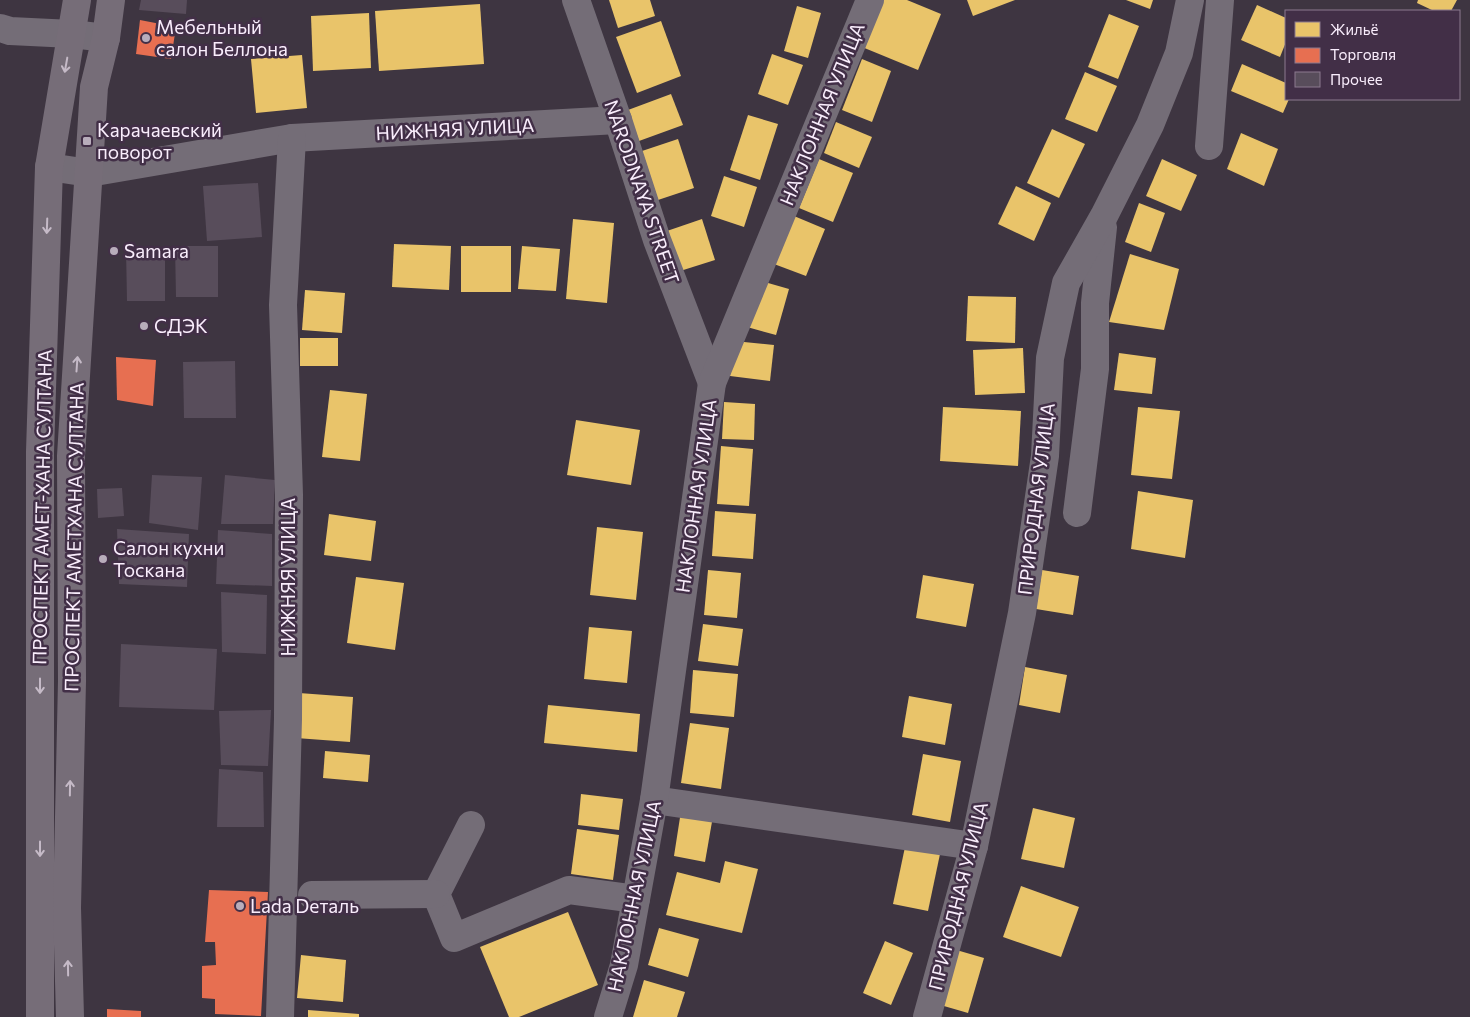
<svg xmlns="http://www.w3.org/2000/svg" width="1470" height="1017" font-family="Commissioner,sans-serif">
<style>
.homes{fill:#e9c46a}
.shops{fill:#e76f51}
.building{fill:#584d5b}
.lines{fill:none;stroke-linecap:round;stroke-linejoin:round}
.street{stroke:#746d77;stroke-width:28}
.primary{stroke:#766d78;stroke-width:28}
.oneway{stroke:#c5bac7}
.poi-dot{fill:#b8adbb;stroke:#422f47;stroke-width:2}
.labels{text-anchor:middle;stroke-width:5;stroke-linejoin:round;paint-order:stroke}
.poi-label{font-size:19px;fill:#f9edfc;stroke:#422f47;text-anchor:start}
.street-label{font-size:19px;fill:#f9edfc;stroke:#422f47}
</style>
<rect width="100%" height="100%" fill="#3e3541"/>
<!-- homes -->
<g class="homes">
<path d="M609 0H650L655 16 618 28Z"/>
<path d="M882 0H907L941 14 918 70 862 47Z"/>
<path d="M967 0H1015L973 16Z"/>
<path d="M1126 0H1153L1150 9Z"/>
<path d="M1418 0H1457L1451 11H1434L1417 3Z"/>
<path d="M480 4 484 64 379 71 375 11Z"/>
<path d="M1257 5 1286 18V42L1280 57 1241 40Z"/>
<path d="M797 6 821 13 808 58 784 51Z"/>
<path d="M369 13 371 68 313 71 311 16Z"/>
<path d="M1109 14 1139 26 1118 79 1088 67Z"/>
<path d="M661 21 681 76 637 93 616 37Z"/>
<path d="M772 54 803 65 788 105 758 94Z"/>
<path d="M302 55 307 108 256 113 251 59Z"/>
<path d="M862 59 891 71 872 122 842 110Z"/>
<path d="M1242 64 1286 83V99H1289L1283 113 1231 91Z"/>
<path d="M1085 72 1117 86 1097 132 1065 119Z"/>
<path d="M671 94 683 125 639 141 628 110Z"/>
<path d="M748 115 778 124 760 180 730 170Z"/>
<path d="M836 122 872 137 859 168 824 153Z"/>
<path d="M1052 129 1085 144 1059 198 1027 183Z"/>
<path d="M1241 133 1278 149 1264 186 1227 169Z"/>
<path d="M678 139 694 188 658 200 642 151Z"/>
<path d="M819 159 853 173 833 222 799 208Z"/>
<path d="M1162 159 1197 175 1181 211 1146 196Z"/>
<path d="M724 176 757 187 744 227 711 216Z"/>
<path d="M1016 186 1051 203 1034 241 998 224Z"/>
<path d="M1139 203 1165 213 1151 252 1125 242Z"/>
<path d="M794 216 825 229 806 276 774 264Z"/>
<path d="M573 219 614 223 607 303 566 299Z"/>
<path d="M702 219 715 260 677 272 664 232Z"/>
<path d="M394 244 451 246 449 290 392 287Z"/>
<rect x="461" y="246" width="50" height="46"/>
<path d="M522 246 560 249 556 291 518 289Z"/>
<path d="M1130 254 1179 269 1164 330 1109 322Z"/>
<path d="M761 281 789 289 776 335 747 327Z"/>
<path d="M305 290 345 293 342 333 302 330Z"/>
<path d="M968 296 1016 297 1015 343 966 341Z"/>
<rect x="300" y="338" width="38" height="28"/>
<path d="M734 341 774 345 770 381 730 376Z"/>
<path d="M1023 348 1025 393 975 395 973 350Z"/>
<path d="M1119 353 1156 358 1152 394 1114 390Z"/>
<path d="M330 390 367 394 360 461 322 457Z"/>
<path d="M724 402 755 404 754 440 722 439Z"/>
<path d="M943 407 1021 411 1018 466 940 461Z"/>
<path d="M1138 407 1180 411 1172 479 1131 475Z"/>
<path d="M576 420 640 430 631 485 567 475Z"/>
<path d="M721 446 753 449 749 506 717 504Z"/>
<path d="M1138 491 1193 500 1185 558 1131 549Z"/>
<path d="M715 511 756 514 753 559 712 556Z"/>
<path d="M329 514 376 521 371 561 324 555Z"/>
<path d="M597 527 643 532 636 600 590 595Z"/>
<path d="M708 570 741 573 737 618 704 615Z"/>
<path d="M1042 570 1079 576 1073 615 1036 609Z"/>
<path d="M923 575 974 584 966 627 916 618Z"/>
<path d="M356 577 404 583 395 650 347 643Z"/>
<path d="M703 624 743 629 738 666 698 661Z"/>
<path d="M589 627 632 631 627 683 584 679Z"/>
<path d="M1025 667 1067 675 1060 713 1019 705Z"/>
<path d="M693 670 738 674 734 717 690 713Z"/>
<path d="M299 693 353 697 350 742 296 738Z"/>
<path d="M909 696 952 704 945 745 902 737Z"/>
<path d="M548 705 640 714 637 752 544 743Z"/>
<path d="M690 723 729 728 721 789 681 783Z"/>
<path d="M325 751 370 755 368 782 323 778Z"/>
<path d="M923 754 961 761 950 822 912 815Z"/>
<path d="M581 794 623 799 619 830 578 825Z"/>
<path d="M1033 808 1075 818 1064 868 1021 859Z"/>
<path d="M681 811 713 816 705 862 674 856Z"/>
<path d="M577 829 619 835 613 880 571 874Z"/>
<path d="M905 847 940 854 928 911 893 904Z"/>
<path d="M725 861 758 869 742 933 666 915 677 872 720 883Z"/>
<path d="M1021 886 1079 907 1061 957 1003 937Z"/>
<path d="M568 912 598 985 519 1017H509L480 947Z"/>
<path d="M659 928 699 939 688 977 648 965Z"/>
<path d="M885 941 913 953 891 1005 863 993Z"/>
<path d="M953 949 984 958 968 1013 937 1004Z"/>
<path d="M301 955 346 960 343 1002 297 998Z"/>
<path d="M644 980 685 992 677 1017H633Z"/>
<path d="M308 1010 359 1014V1017H308Z"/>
</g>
<!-- shops -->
<g class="shops">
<path d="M140 20 176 27 171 59 136 54Z"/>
<path d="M116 357 156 360 153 406 117 400Z"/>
<path d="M209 890 268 892 261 1016 215 1014V999L202 998V966L216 965 215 942H205Z"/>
<path d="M107 1009 141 1011V1017H107Z"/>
</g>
<!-- building -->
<g class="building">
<path d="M141 0H187L186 14 139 10Z"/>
<path d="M258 183 262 237 207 241 203 186Z"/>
<path d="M175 246H218V297H176Z"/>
<path d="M126 248H165V301H127Z"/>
<path d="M235 361 236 418H184L183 362Z"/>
<path d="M152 475 202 477 198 530 149 523Z"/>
<path d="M225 475 275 480 273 524H221Z"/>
<path d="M122 488 124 516 98 518 97 489Z"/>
<path d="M117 529 189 534 187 587 119 584Z"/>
<path d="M218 530 272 534V586L216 584Z"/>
<path d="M221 592 267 595 266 654 222 652Z"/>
<path d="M121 644 217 649 214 710 119 707Z"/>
<path d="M271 710 268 766 221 765 219 711Z"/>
<path d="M219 769 263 772 264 827H217Z"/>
</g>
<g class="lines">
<!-- street -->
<g class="street">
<path d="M576 0 618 120 657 240 712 383"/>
<path d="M0 28 10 31 72 34 106 38"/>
<path d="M1209 146 1220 0"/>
<path d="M49 167 89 173 292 138 618 120"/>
<path d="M1077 513 1095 369V303L1103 227"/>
<path d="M654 800 974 846"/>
<path d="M471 825 436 894 454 938 569 890 636 899"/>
<path d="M312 895 436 894"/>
<path d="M280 1017 288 719 289 495 283 305 292 138"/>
<path d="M608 1017 624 965 654 800 712 383 870 0"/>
<path d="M927 1017 974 846 1022 613 1045 456 1050 358 1066 283 1104 216 1150 125 1179 53 1190 0"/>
</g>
<!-- primary -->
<g class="primary">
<path d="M40 1017V452L49 167 77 0"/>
<path d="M70 1017 67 908 72 681 71 456 94 87 106 38 111 0"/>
</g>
</g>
<!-- one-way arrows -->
<defs><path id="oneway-shaft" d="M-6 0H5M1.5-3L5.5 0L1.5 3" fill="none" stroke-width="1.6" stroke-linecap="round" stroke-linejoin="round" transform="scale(1.25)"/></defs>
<g class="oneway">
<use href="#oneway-shaft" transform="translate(66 65) rotate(100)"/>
<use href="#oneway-shaft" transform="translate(47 226) rotate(92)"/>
<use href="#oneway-shaft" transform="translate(77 364) rotate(-86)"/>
<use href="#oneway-shaft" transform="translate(40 686) rotate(90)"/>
<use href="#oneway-shaft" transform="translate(70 788) rotate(-89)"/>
<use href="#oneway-shaft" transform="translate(40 849) rotate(90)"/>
<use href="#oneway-shaft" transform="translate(68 968) rotate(-91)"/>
</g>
<!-- markers -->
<g class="poi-dot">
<circle cx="146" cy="38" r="5"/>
<rect x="82" y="136" width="10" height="10" rx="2.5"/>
<circle cx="114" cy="251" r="5"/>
<circle cx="144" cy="326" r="5"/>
<circle cx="103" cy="559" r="5"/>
<circle cx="240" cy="906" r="5"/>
</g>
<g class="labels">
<!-- poi labels -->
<g class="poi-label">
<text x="156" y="34">Мебельный<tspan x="156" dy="22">салон Беллона</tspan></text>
<text x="97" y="137">Карачаевский<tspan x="97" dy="22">поворот</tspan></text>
<text x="124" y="258">Samara</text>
<text x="154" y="333">СДЭК</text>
<text x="113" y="555">Салон кухни<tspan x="113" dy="22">Тоскана</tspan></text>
<text x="250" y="913">Lada Dеталь</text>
</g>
<!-- street labels -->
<g class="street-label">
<text transform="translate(822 114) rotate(-68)" y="7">НАКЛОННАЯ УЛИЦА</text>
<text transform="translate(455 129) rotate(-3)" y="7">НИЖНЯЯ УЛИЦА</text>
<text transform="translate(642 192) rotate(71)" y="7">NARODNAYA STREET</text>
<text transform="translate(696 496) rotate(-82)" y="7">НАКЛОННАЯ УЛИЦА</text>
<text transform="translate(1036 499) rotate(-83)" y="7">ПРИРОДНАЯ УЛИЦА</text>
<text transform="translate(42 507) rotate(-89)" y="7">ПРОСПЕКТ АМЕТ-ХАНА СУЛТАНА</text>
<text transform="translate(74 537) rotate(-89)" y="7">ПРОСПЕКТ АМЕТХАНА СУЛТАНА</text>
<text transform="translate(288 577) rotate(-90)" y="7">НИЖНЯЯ УЛИЦА</text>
<text transform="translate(634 896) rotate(-78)" y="7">НАКЛОННАЯ УЛИЦА</text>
<text transform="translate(958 896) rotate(-76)" y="7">ПРИРОДНАЯ УЛИЦА</text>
</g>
</g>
<!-- legend -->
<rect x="1285" y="10" width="175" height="90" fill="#422f47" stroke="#8b7b8f"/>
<rect x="1295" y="22" width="25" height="15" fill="#e9c46a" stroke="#8b7b8f"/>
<text x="1330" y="35" font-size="15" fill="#f9edfc">Жильё</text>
<rect x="1295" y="48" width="25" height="15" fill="#e76f51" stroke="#8b7b8f"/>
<text x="1330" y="60" font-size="15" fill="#f9edfc">Торговля</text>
<rect x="1295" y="72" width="25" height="15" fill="#584d5b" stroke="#8b7b8f"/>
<text x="1330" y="85" font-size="15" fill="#f9edfc">Прочее</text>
</svg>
